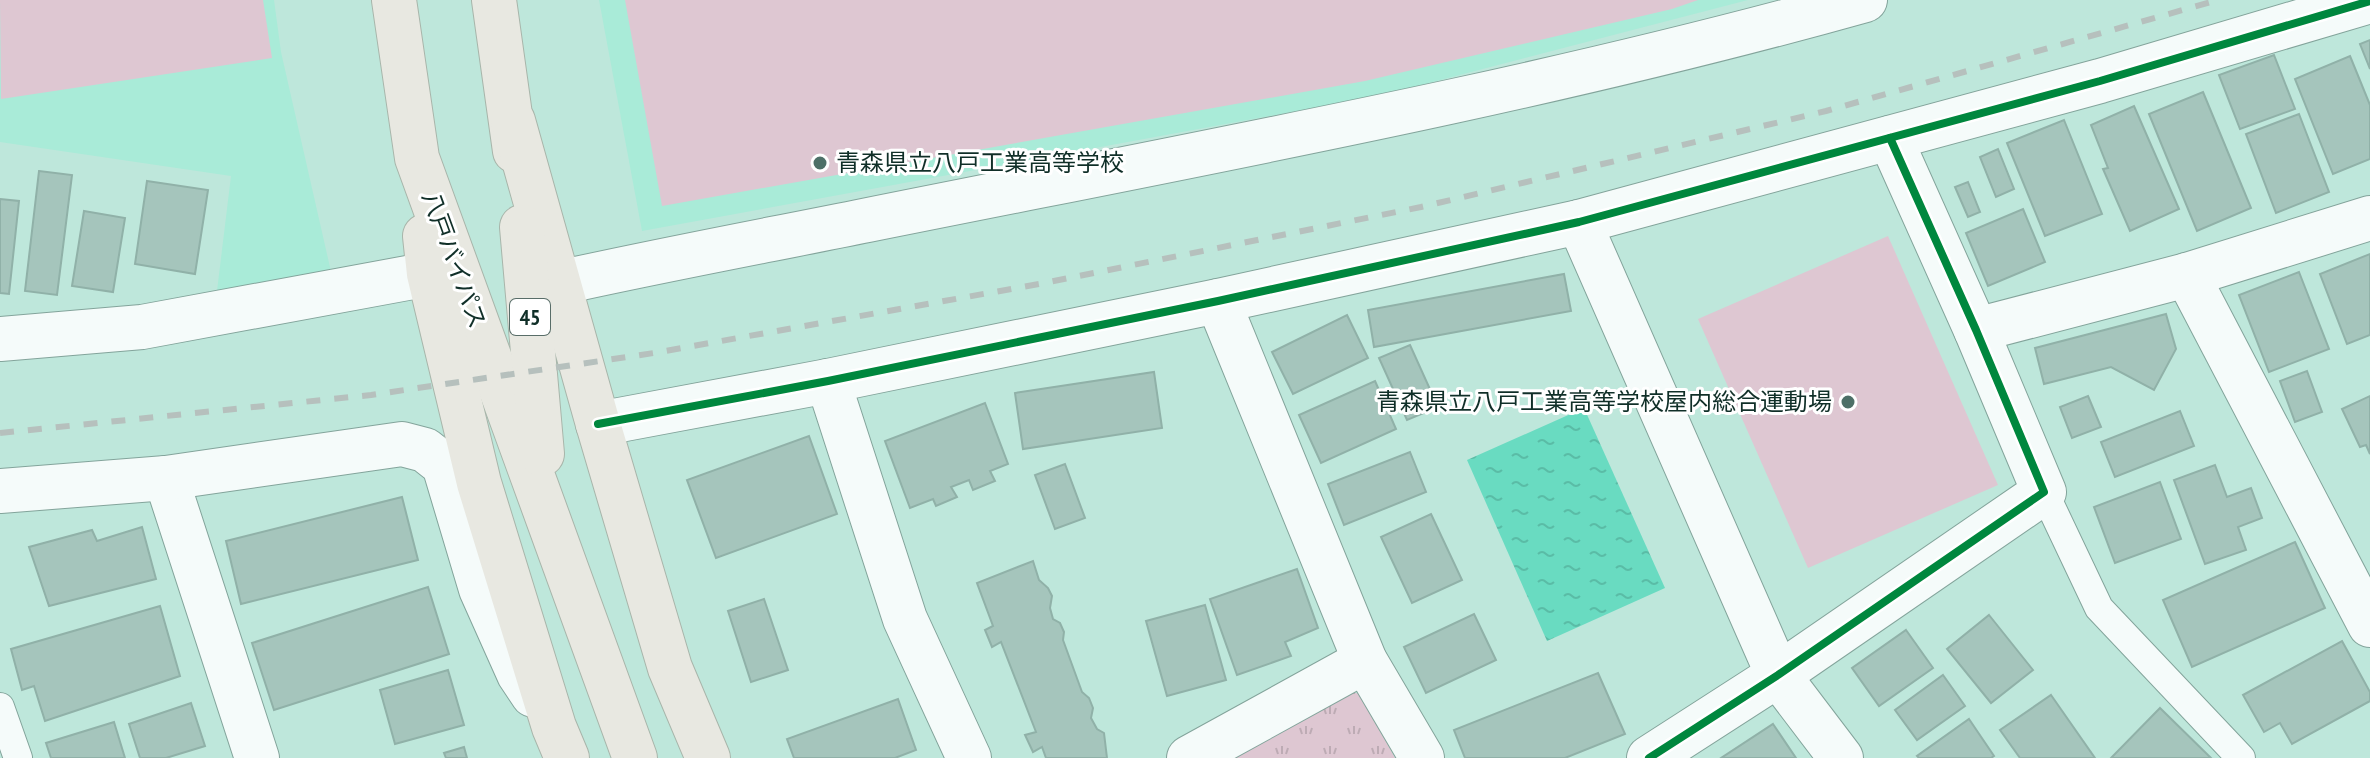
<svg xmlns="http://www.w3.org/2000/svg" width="2370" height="758" font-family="'PT Sans Narrow','Noto Sans JP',sans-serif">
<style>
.built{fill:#a9ebd8}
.grass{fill:url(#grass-tufts)}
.pitch{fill:#dec7d2}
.water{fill:url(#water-ripples)}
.building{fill:#a5c5bc;stroke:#90b1a8;stroke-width:2}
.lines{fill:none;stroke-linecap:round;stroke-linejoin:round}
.lane-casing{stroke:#83a49b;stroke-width:30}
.street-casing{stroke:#83a49b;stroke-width:46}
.highway-casing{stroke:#a8b5aa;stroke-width:46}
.lane{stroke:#f5fbfa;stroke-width:28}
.street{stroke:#f5fbfa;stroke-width:44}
.highway{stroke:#e8e8e1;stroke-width:44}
.rail{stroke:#b6c0bd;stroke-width:6;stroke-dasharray:14 14;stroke-linecap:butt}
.cycleway-casing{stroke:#fff;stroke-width:13}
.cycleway{stroke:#00873e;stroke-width:8}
.poi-dot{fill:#4d6f67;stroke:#fff;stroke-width:3}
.labels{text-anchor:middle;stroke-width:6;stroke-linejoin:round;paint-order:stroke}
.shield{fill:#fff;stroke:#586d68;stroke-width:2}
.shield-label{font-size:22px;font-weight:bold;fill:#102f28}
.poi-label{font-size:24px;fill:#102f28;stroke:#fff;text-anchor:start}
.street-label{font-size:24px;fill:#102f28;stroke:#fff}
</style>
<defs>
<pattern id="grass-tufts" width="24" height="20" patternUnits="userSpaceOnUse" patternTransform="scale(2)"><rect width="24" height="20" fill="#dec7d2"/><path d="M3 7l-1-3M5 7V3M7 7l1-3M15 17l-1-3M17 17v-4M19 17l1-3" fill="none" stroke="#bdabb4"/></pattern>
<pattern id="water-ripples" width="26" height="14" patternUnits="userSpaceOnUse" patternTransform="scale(2)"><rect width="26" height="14" fill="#69dbc1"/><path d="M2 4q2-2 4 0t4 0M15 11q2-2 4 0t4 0" fill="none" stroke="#5abca6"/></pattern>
</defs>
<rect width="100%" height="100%" fill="#bee7db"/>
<!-- built -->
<g class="built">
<path d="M0 0H274L281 52 332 276 217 291 231 176 0 142Z"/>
<path d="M599 0H1748L1379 96 642 231Z"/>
</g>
<!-- grass -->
<path class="grass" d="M1344 691 1361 694 1395 758H1223Z"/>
<!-- pitch -->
<g class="pitch">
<path d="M0 0H263L272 58 1 99Z"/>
<path d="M625 0H1698L1672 9 1365 81 662 206Z"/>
<path d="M1888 236 1998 485 1808 568 1698 319Z"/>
</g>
<!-- water -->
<path class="water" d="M1584 408 1665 588 1547 641 1467 460Z"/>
<!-- building -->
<g class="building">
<path d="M2370 40V69L2360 44Z"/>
<path d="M2274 55 2295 109 2240 129 2219 75Z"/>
<path d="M2350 56 2370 105V159L2333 174 2295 79Z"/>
<path d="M2203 92 2251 208 2197 231 2149 114Z"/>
<path d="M2134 106 2179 209 2130 231 2103 169 2108 168 2091 125Z"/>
<path d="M2299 114 2329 192 2276 213 2246 134Z"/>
<path d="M2064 120 2102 214 2045 236 2007 143Z"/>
<path d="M1998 149 2014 189 1996 197 1980 157Z"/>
<path d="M39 171 72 175 57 295 25 291Z"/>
<path d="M147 181 208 190 195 274 135 264Z"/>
<path d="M1968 182 1980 212 1968 217 1955 187Z"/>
<path d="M0 199 19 201 9 294 0 293Z"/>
<path d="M2023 209 2045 262 1988 286 1966 233Z"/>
<path d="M84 211 125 218 113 292 72 286Z"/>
<path d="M2370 254V335L2347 344 2320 274Z"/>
<path d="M2299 272 2329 349 2269 372 2239 295Z"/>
<path d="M1564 274 1571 311 1374 347 1368 310Z"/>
<path d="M2166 314 2176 349 2154 390 2111 367 2044 384 2035 348Z"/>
<path d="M1347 315 1368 358 1293 394 1272 352Z"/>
<path d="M1410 345 1438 407 1407 420 1379 358Z"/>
<path d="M2307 371 2322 412 2295 422 2280 381Z"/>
<path d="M1154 372 1162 428 1023 449 1015 393Z"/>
<path d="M1375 381 1396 429 1321 463 1299 415Z"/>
<path d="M2088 396 2101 427 2072 438 2060 407Z"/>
<path d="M2370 396V454L2366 445 2360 447 2342 409Z"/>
<path d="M985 403 1008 464 990 471 995 481 973 490 969 480 951 487 957 497 936 506 933 499 910 508 885 441Z"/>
<path d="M2180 411 2194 446 2115 477 2101 442Z"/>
<path d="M809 436 837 514 716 558 687 480Z"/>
<path d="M1410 452 1426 492 1344 525 1328 484Z"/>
<path d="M1065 464 1085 518 1055 529 1035 475Z"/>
<path d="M2215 465 2227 497 2251 488 2262 518 2238 527 2246 550 2205 564 2174 480Z"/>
<path d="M2160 482 2181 539 2115 563 2094 507Z"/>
<path d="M402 497 418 560 241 604 226 541Z"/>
<path d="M1431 514 1462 580 1412 603 1381 537Z"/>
<path d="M142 527 156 579 49 606 29 547 92 530 97 541Z"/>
<path d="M2295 542 2325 608 2192 667 2163 600Z"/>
<path d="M1033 561 1039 580 1048 588 1052 596 1050 608 1053 619 1060 623 1064 632 1063 640 1082 692 1089 698 1093 708 1091 718 1097 729 1104 733 1107 758H1046L1042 747 1033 752 1025 735 1036 732 1001 642 992 647 985 630 993 626 977 583Z"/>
<path d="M1297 569 1318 628 1285 642 1291 656 1237 675 1210 599Z"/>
<path d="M428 587 449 654 274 710 252 643Z"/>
<path d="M764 599 788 670 751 682 728 611Z"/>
<path d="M1205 605 1226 680 1167 696 1146 621Z"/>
<path d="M160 606 180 676 45 721 34 686 22 690 11 649Z"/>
<path d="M1474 614 1496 660 1426 693 1404 647Z"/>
<path d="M1989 615 2033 670 1991 703 1947 649Z"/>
<path d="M1906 630 1933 668 1879 706 1852 668Z"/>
<path d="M2342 641 2370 692V701L2292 744 2280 723 2264 732 2243 695Z"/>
<path d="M448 670 464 725 395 744 380 690Z"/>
<path d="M1598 673 1625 734 1565 758H1465L1454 730Z"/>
<path d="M1943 675 1965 706 1917 740 1895 710Z"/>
<path d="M2051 695 2095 758H2020L2000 730Z"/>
<path d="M898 699 916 750 895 758H794L787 739Z"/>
<path d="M191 703 205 746 166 758H140L129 724Z"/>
<path d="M2160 708 2211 758H2111Z"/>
<path d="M1969 719 1994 756 1991 758H1919L1917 756Z"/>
<path d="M114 722 125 758H51L46 743Z"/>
<path d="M1773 724 1796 758H1721Z"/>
<path d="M464 747 467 758H446L444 753Z"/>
</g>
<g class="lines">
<!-- lane casing -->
<g class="lane-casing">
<g id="lane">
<path d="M2044 492 2099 608 2241 758"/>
<path d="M0 707 18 758"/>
</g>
</g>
<!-- street casing -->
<g class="street-casing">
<g id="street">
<path d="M1579 222 1778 675 1841 758"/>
<path d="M2187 275 2370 625"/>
<path d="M558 283C661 260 764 241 868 220 1201 153 1537 92 1865 0"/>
<path d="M1218 301 1365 661 1422 758"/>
<path d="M1976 330 2187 275 2370 218"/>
<path d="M0 339 142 327 429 274"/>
<path d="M828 381 905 619 969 758"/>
<path d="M598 424 828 381 1218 301 1579 222 2100 81 2370 1"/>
<path d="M166 478 257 758"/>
<path d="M0 491 166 478 402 444 425 450 444 465 481 589 519 674 533 695"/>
<path d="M1189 758 1365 661"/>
<path d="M1649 758 1778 675 2044 492 1976 330 1890 138"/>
</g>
</g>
<!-- highway casing -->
<g class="highway-casing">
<g id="highway">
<path d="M394 0 417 158 635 758"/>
<path d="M494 0 515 151"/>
<path d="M513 121 598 424 670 668 708 758"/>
<path d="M522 227 542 454"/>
<path d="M425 236 429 274 479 483 554 727 567 758"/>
</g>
</g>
<!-- lane -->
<use href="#lane" class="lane"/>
<!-- street -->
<use href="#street" class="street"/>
<!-- highway -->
<use href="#highway" class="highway"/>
<!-- rail -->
<path class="rail" d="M0 433 371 395 654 353 1039 284 1421 207 1826 111 2218 0"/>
<!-- cycleway casing -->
<g class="cycleway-casing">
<g id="cycleway">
<path d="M598 424 828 381 1218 301 1579 222 2100 81 2370 1"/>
<path d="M1649 758 1778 675 2044 492 1976 330 1890 138"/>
</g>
</g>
<!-- cycleway -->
<use href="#cycleway" class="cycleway"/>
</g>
<!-- markers -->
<g class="poi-dot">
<circle cx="820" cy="163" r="8"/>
<circle cx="1848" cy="402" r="8"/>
</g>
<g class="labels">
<!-- shield labels -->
<rect class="shield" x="510" y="299" width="40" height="36" rx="6"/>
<g class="shield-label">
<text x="530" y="325">45</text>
</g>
<!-- poi labels -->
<g class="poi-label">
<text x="836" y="171">青森県立八戸工業高等学校</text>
<text x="1832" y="410" text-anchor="end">青森県立八戸工業高等学校屋内総合運動場</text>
</g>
<!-- street labels -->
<g class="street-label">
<text transform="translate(454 260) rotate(70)" y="8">八戸バイパス</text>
</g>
</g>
</svg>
